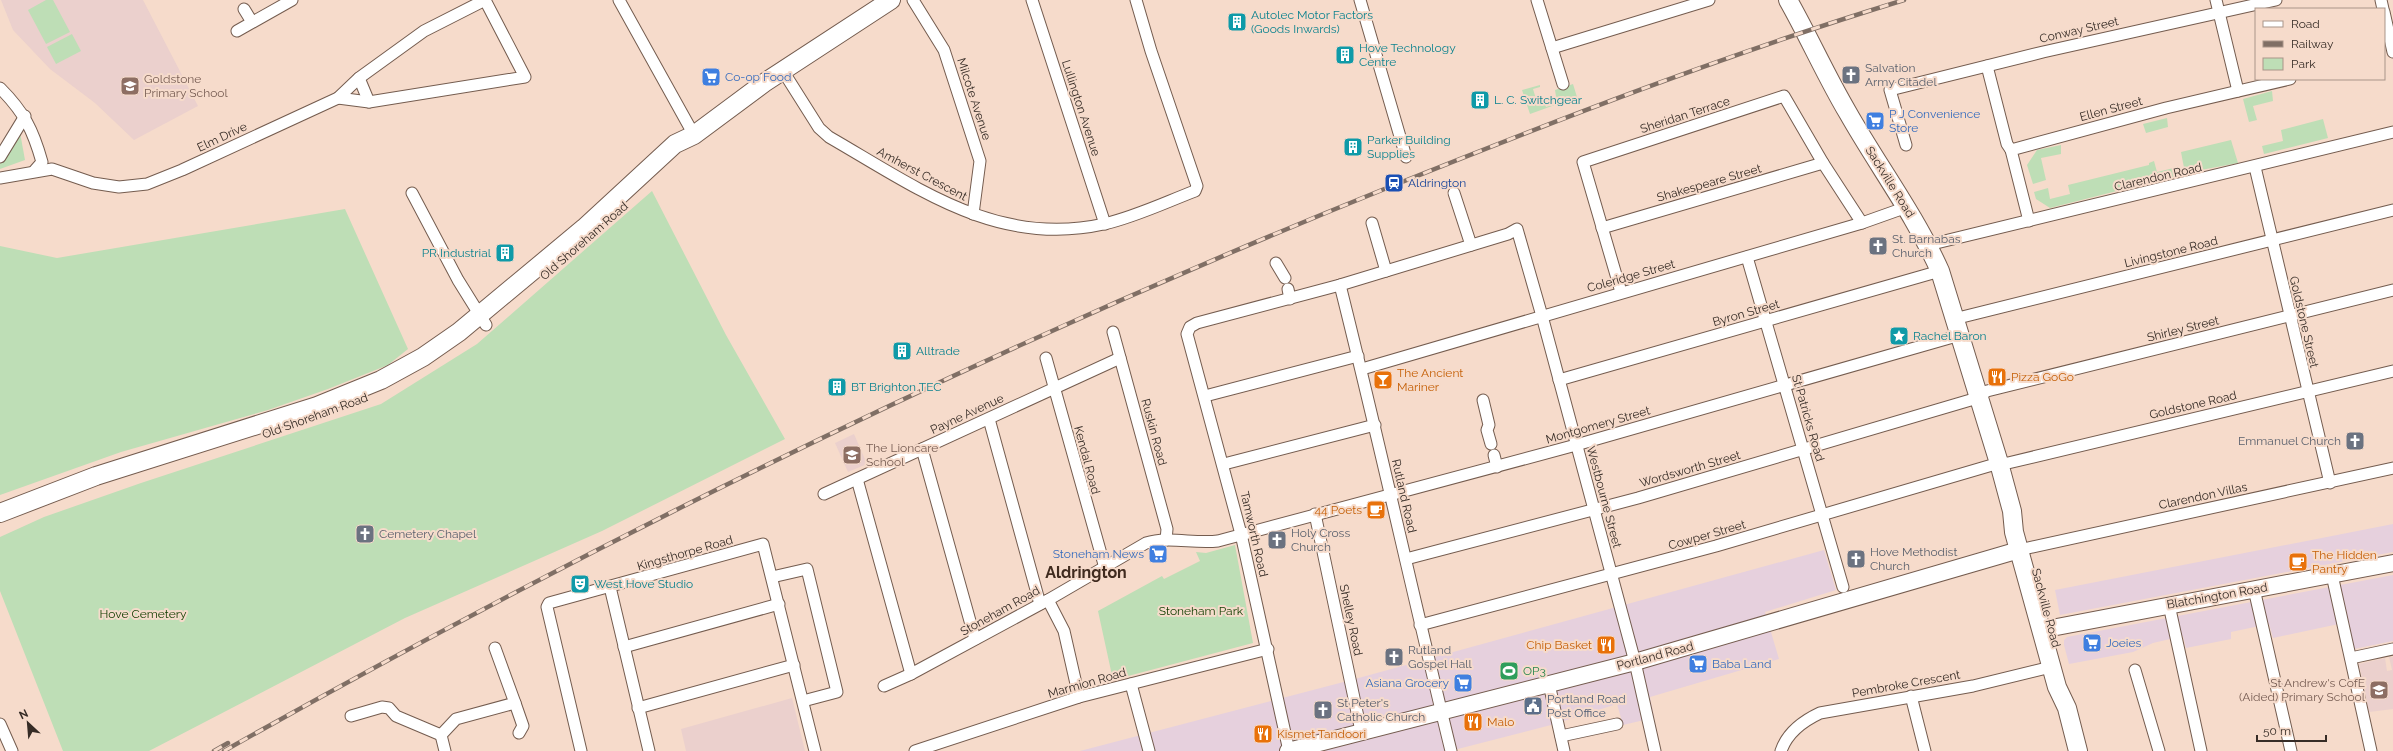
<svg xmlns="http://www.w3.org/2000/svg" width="2393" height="751" font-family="Raleway,sans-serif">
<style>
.commercial{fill:#e6d0dd}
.education{fill:#ebd0cd}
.green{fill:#bedeb6}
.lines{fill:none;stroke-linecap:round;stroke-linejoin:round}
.street-casing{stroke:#745c4f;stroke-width:13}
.secondary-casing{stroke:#745c4f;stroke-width:18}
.primary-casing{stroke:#745c4f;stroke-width:20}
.street{stroke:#fff;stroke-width:11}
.secondary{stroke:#fff;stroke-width:16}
.primary{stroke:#fff;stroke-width:18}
.rail-casing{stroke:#806f65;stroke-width:4.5}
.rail{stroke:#f6dbcb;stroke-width:3;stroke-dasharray:9;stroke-linecap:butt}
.labels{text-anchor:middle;stroke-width:4;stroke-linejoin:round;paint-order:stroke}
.culture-label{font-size:12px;fill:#0d838f;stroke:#f6dbcb;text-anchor:start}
.street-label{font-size:12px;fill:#362c26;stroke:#f6dbcb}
.worship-label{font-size:12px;fill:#5b616d;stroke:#f6dbcb;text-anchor:start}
.shop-label{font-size:12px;fill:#366cbe;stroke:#f6dbcb;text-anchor:start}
.education-label{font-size:12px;fill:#785e54;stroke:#f6dbcb;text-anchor:start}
.transit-label{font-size:12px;fill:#164399;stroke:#f6dbcb;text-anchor:start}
.food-label{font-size:12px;fill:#c56008;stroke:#f6dbcb;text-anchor:start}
.park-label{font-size:12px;fill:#144004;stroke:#f6dbcb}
.leisure-label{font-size:12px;fill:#27864d;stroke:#f6dbcb;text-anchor:start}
.service-label{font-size:12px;fill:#4e5e75;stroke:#f6dbcb;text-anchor:start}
.district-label{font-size:16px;font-weight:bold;fill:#402b1f;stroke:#f6dbcb}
</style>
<rect width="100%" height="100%" fill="#f6dbcb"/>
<!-- commercial -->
<g class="commercial">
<path d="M2393 524V552L2060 615 2055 590Z"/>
<path d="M1824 550 1836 590 1765 612 1779 659 1650 697 1654 717 1640 721 1623 725 1617 704 1551 725 1450 751H1080L1355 679Z"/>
<path d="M2393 575V641L2354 649 2348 622 2273 638 2269 624 2231 632V639L2186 648 2183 636 2153 643 2133 652 2069 664 2064 645V640L2067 637Z"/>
</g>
<!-- education -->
<g class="education">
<path d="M1 0H143L198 106 134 140 95 103 50 69 13 30Z"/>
<path d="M854 434 867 464 848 472 835 443Z"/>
<path d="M2389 657H2393V709L2369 712 2359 664 2385 658 2387 671 2392 670Z"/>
<path d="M792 698 805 751H686L681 729Z"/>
</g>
<!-- green -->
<g class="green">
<path d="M46 0H53L70 32 46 44 28 10Z"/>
<path d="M72 34 81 51 56 64 47 47Z"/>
<path d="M1573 84 1577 97 1530 114 1522 90 1540 85V87L1533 89 1536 99 1543 97 1546 107 1557 103 1555 90Z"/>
<path d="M2272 91 2273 101 2253 106 2257 120 2249 122 2243 99Z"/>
<path d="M2167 118 2168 127 2146 133 2143 124Z"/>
<path d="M2323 119 2328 138 2264 154 2262 146 2283 141 2281 130Z"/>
<path d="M19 127 25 160 0 169V164Z"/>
<path d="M2231 140 2238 163 2185 173 2181 152Z"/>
<path d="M2061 145V154L2041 158 2046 180 2033 184 2027 165 2037 150Z"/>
<path d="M2154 161 2157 172 2178 167 2180 175 2050 208 2036 199 2034 192 2048 188 2050 199 2070 194 2068 185 2149 165V163Z"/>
<path d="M652 191 726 335 785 439 602 531 405 618 149 751H63L0 591V537L44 517 141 483 381 404 477 344Z"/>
<path d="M345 209 408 349 388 365 328 389 268 410 121 452 0 495V246L57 258Z"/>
<path d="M1235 545 1253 643 1113 680 1098 611 1162 576 1164 579 1200 561 1196 552 1206 553Z"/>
</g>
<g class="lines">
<!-- street casing -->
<g class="street-casing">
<g id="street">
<path d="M619 0 694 135"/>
<path d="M913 0 944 50 980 161 973 214"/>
<path d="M1032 0 1105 224"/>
<path d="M1360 0 1406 157"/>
<path d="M1537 0 1563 84"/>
<path d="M2216 0 2238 91"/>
<path d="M2381 0 2383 9"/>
<path d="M244 9 252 22"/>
<path d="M2384 12 2393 52"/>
<path d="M237 31 292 0"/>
<path d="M1552 48 1709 0"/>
<path d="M1987 66 2007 144 2011 150"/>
<path d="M783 71 819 128 829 137C916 187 997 248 1104 224 1135 217 1166 202 1195 191L1197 186 1151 51 1136 0"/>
<path d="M359 78 369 102"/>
<path d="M0 88C24 112 33 130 42 162L35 170"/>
<path d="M338 98 369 102 525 77 485 0"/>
<path d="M1906 145 1890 90 2043 52 2276 0"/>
<path d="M0 157 25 116"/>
<path d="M2255 167 2330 483"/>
<path d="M0 178 52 169 93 183 119 187 147 184 182 170 338 98 359 78 424 31 485 0"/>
<path d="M412 193 458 280 486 325"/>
<path d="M1454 193 1471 245"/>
<path d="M2029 221 2011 150 2166 108 2290 79"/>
<path d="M1372 223 1386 271"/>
<path d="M1602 228 1823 163"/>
<path d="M1928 245 2393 132"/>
<path d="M1747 257 1843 587"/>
<path d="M1276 263 1285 278"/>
<path d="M1340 285C1379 440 1413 596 1451 751"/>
<path d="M1288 289 1290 299"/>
<path d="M1621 292 1583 162 1784 96 1823 163 1862 223"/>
<path d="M1954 319 2393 210"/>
<path d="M1113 332 1167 529 1166 540"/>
<path d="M1046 358 1105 568"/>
<path d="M1362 369 1862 223 1907 207"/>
<path d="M1559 380 1940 271"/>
<path d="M1205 396 1358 356"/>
<path d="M1483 400 1489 425 1487 430 1491 444"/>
<path d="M989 419 1040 604"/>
<path d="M922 449 975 639"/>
<path d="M1494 455 1497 467"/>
<path d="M1224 464 1375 425"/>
<path d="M857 479 911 674"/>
<path d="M824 494 1120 358"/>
<path d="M1315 514 1361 731"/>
<path d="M2019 550 2393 468"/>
<path d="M1406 559 1638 498 1974 399 1987 391 2393 290"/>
<path d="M2332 575 2371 751"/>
<path d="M772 577 807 569 837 692 803 701"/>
<path d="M610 587 649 751"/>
<path d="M2254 589 2291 751"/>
<path d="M1048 600 1064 631 1079 697"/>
<path d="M2169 605 2201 751"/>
<path d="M1420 625 1716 546 1999 463H2008L2393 371"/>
<path d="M624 647 779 604"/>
<path d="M2351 658 2393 649"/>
<path d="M2135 670 2159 751"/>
<path d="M1131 684 1149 751"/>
<path d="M1549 684 1564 751"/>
<path d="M884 686 911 674 1048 600 1146 543C1169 536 1194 544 1218 541L1576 445 1960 335"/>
<path d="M1911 696 1925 751"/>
<path d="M515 703 523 726 519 733"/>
<path d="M638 708 794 665"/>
<path d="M351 716 382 707 389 708 396 716 441 735"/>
<path d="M0 724 12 751"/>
<path d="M1561 736 1617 724"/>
<path d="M445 751 441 735 456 719 515 703 495 648"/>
<path d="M581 751 547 607 549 603 763 544 815 751"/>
<path d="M915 751 1079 697 1268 649"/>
<path d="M1289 751 1241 534 1187 334 1190 327 1197 323 1340 285 1508 234 1517 229 1542 316 1635 662 1655 751"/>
<path d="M1781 751C1787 733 1803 721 1820 713L1973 686 2051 667"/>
</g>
</g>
<!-- secondary casing -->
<g class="secondary-casing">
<g id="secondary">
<path d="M2041 630 2393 563"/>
<path d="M1288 751 1635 662 2019 550"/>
</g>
</g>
<!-- primary casing -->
<g class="primary-casing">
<g id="primary">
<path d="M1788 0C1809 37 1826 76 1848 113 1878 166 1915 215 1940 271L1999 463 2012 511 2014 532 2057 687 2067 708 2078 751"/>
<path d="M0 513 96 476 317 406 381 380 423 357 459 332 584 228 675 144 694 135 764 83 891 0"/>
</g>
</g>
<!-- street -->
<use href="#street" class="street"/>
<!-- secondary -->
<use href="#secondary" class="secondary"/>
<!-- primary -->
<use href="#primary" class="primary"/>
<!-- rail casing -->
<g class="rail-casing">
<g id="rail">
<path d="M214 751 228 743"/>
<path d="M224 751C598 540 983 351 1382 190 1554 121 1727 54 1904 0"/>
</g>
</g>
<!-- rail -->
<use href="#rail" class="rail"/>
</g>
<!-- icons -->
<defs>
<g id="building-square" transform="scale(1)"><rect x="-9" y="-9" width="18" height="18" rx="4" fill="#0f9aa8" stroke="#f6dbcb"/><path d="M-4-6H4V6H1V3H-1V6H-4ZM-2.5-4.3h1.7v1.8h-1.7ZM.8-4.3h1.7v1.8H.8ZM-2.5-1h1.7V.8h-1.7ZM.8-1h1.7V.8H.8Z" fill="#fff"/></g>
<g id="church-square" transform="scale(1)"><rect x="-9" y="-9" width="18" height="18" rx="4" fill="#6b7280" stroke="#f6dbcb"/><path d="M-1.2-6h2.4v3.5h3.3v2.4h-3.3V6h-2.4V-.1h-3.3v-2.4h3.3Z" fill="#fff"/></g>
<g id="supermarket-square" transform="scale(1)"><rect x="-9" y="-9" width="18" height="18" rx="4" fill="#3f7fe0" stroke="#f6dbcb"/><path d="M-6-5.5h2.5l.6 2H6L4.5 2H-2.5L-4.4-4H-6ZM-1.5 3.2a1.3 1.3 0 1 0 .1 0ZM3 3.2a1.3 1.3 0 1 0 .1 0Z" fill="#fff"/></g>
<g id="school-square" transform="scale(1)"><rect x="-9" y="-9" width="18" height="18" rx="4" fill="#8d6e63" stroke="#f6dbcb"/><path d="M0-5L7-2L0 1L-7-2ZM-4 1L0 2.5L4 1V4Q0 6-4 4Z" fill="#fff"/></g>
<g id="station-square" transform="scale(1)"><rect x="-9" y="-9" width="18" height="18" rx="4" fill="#1a4fb4" stroke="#f6dbcb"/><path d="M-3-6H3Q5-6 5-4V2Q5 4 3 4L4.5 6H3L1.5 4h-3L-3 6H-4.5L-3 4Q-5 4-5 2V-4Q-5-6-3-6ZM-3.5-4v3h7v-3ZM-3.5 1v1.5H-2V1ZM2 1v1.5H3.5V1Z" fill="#fff"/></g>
<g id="sight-square" transform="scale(1)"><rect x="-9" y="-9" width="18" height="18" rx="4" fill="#0f9aa8" stroke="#f6dbcb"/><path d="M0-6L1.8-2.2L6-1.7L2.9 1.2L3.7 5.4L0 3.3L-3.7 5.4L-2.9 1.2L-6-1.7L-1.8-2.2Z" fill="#fff"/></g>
<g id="restaurant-square" transform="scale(1)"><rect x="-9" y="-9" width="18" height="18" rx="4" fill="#e8710a" stroke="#f6dbcb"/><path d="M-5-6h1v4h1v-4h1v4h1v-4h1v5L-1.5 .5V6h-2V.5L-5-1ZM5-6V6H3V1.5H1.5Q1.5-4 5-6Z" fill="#fff"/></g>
<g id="bar-square" transform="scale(1)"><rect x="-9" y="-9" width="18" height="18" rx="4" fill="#e8710a" stroke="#f6dbcb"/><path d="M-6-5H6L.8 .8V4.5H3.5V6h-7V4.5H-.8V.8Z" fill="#fff"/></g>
<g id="cafe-square" transform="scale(1)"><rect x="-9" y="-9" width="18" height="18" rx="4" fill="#e8710a" stroke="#f6dbcb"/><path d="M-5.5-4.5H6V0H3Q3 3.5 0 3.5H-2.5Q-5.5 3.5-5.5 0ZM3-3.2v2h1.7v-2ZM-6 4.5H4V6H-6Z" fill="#fff"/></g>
<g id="theatre-square" transform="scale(1)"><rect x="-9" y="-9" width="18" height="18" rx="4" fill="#0f9aa8" stroke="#f6dbcb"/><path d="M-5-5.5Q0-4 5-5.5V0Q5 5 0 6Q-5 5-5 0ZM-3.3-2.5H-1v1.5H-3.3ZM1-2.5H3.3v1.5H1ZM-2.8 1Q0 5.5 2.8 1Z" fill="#fff"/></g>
<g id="stadium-square" transform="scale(1)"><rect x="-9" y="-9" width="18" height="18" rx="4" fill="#2e9e5b" stroke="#f6dbcb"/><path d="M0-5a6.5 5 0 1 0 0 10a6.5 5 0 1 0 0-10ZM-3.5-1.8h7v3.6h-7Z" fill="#fff"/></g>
<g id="civic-square" transform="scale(1)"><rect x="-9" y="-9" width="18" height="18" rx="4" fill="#5c6f8a" stroke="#f6dbcb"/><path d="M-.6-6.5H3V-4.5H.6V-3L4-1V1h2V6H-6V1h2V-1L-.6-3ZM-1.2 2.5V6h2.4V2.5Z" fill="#fff"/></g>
</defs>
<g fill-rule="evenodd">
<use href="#building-square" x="1237" y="22"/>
<use href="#building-square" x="1345" y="55"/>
<use href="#church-square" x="1851" y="75"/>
<use href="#supermarket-square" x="711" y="77"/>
<use href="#school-square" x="130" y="86"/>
<use href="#building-square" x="1480" y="100"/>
<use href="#supermarket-square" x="1875" y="121"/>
<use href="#building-square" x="1353" y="147"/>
<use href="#station-square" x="1394" y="183"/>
<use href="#church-square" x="1878" y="246"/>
<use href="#building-square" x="505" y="253"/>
<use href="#sight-square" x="1899" y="336"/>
<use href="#building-square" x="902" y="351"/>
<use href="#restaurant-square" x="1997" y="377"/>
<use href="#bar-square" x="1383" y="380"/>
<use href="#building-square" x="837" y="387"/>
<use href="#church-square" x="2355" y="441"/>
<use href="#school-square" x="852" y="455"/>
<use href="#cafe-square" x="1376" y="510"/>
<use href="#church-square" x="365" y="534"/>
<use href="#church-square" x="1277" y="540"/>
<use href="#supermarket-square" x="1158" y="554"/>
<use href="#church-square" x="1856" y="559"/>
<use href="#cafe-square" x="2298" y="562"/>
<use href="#theatre-square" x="580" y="584"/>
<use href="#supermarket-square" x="2092" y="643"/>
<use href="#restaurant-square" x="1606" y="645"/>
<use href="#church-square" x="1394" y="657"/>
<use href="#supermarket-square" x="1698" y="664"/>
<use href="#stadium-square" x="1509" y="671"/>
<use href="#supermarket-square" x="1463" y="683"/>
<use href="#school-square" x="2379" y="690"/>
<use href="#civic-square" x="1533" y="706"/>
<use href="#church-square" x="1323" y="710"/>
<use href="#restaurant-square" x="1473" y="722"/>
<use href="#restaurant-square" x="1263" y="734"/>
</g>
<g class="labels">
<!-- culture labels -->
<g class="culture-label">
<text x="1251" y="19">Autolec Motor Factors<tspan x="1251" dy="14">(Goods Inwards)</tspan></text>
<text x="1359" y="52">Hove Technology<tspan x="1359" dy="14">Centre</tspan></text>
<text x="1494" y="104">L. C. Switchgear</text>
<text x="1367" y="144">Parker Building<tspan x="1367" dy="14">Supplies</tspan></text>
<text x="491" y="257" text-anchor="end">PR Industrial</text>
<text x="1913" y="340">Rachel Baron</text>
<text x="916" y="355">Alltrade</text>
<text x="851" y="391">BT Brighton TEC</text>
<text x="594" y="588">West Hove Studio</text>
</g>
<!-- street labels -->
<g class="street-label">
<text transform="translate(2079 30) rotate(-13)" y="4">Conway Street</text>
<text transform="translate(974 99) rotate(72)" y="4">Milcote Avenue</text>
<text transform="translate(1081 108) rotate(72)" y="4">Lullington Avenue</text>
<text transform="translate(2111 109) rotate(-15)" y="4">Ellen Street</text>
<text transform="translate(1685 115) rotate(-18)" y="4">Sheridan Terrace</text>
<text transform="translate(222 137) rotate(-25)" y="4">Elm Drive</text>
<text transform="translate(922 174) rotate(28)" y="4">Amherst Crescent</text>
<text transform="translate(2158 177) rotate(-13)" y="4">Clarendon Road</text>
<text transform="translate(1890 182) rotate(58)" y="4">Sackville Road</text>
<text transform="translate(1709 183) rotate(-16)" y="4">Shakespeare Street</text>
<text transform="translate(584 241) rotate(-41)" y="4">Old Shoreham Road</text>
<text transform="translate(2171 252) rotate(-14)" y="4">Livingstone Road</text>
<text transform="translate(1631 276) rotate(-16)" y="4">Coleridge Street</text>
<text transform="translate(1746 313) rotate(-16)" y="4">Byron Street</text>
<text transform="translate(2304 322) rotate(77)" y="4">Goldstone Street</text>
<text transform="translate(2183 329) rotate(-14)" y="4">Shirley Street</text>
<text transform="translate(2193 405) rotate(-13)" y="4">Goldstone Road</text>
<text transform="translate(967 414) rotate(-25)" y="4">Payne Avenue</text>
<text transform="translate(315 416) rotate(-20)" y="4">Old Shoreham Road</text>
<text transform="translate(1808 418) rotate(74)" y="4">St Patricks Road</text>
<text transform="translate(1598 425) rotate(-16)" y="4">Montgomery Street</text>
<text transform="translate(1154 432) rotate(75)" y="4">Ruskin Road</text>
<text transform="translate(1087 460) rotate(75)" y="4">Kendal Road</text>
<text transform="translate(1690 469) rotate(-16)" y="4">Wordsworth Street</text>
<text transform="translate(1404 496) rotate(77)" y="4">Rutland Road</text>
<text transform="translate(2203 496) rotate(-12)" y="4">Clarendon Villas</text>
<text transform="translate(1604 497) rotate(75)" y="4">Westbourne Street</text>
<text transform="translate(1254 534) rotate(77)" y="4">Tamworth Road</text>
<text transform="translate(1707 535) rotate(-16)" y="4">Cowper Street</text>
<text transform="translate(685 553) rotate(-16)" y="4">Kingsthorpe Road</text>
<text transform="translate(2217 596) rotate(-10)" y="4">Blatchington Road</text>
<text transform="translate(2046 608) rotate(75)" y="4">Sackville Road</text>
<text transform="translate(1000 611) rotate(-29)" y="4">Stoneham Road</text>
<text transform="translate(1351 620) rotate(78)" y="4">Shelley Road</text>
<text transform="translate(1655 656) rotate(-15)" y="4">Portland Road</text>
<text transform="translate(1087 683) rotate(-16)" y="4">Marmion Road</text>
<text transform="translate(1906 684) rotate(-10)" y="4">Pembroke Crescent</text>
</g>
<!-- worship labels -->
<g class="worship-label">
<text x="1865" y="72">Salvation<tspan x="1865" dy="14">Army Citadel</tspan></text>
<text x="1892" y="243">St. Barnabas<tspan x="1892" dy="14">Church</tspan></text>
<text x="2341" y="445" text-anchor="end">Emmanuel Church</text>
<text x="1291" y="537">Holy Cross<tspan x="1291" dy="14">Church</tspan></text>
<text x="379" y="538">Cemetery Chapel</text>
<text x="1870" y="556">Hove Methodist<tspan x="1870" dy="14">Church</tspan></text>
<text x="1408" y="654">Rutland<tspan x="1408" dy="14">Gospel Hall</tspan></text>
<text x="1337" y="707">St Peter's<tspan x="1337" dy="14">Catholic Church</tspan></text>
</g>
<!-- shop labels -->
<g class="shop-label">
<text x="725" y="81">Co-op Food</text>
<text x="1889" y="118">P J Convenience<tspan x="1889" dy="14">Store</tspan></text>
<text x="1144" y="558" text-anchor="end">Stoneham News</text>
<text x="2106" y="647">Joeies</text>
<text x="1712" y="668">Baba Land</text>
<text x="1449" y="687" text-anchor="end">Asiana Grocery</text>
</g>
<!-- education labels -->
<g class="education-label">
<text x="144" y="83">Goldstone<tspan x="144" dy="14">Primary School</tspan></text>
<text x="866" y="452">The Lioncare<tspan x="866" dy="14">School</tspan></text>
<text x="2365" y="687" text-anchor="end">St Andrew's CofE<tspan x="2365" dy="14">(Aided) Primary School</tspan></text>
</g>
<!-- transit labels -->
<g class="transit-label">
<text x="1408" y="187">Aldrington</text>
</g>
<!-- food labels -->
<g class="food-label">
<text x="1397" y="377">The Ancient<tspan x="1397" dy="14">Mariner</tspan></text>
<text x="2011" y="381">Pizza GoGo</text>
<text x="1362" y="514" text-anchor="end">44 Poets</text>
<text x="2312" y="559">The Hidden<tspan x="2312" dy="14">Pantry</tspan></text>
<text x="1592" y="649" text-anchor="end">Chip Basket</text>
<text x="1487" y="726">Malo</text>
<text x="1277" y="738">Kismet Tandoori</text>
</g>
<!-- park labels -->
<g class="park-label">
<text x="1201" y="615">Stoneham Park</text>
<text x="143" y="618">Hove Cemetery</text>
</g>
<!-- leisure labels -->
<g class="leisure-label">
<text x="1523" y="675">OP3</text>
</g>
<!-- service labels -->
<g class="service-label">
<text x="1547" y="703">Portland Road<tspan x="1547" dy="14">Post Office</tspan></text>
</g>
<!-- district labels -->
<g class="district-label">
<text x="1086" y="578">Aldrington</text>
</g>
</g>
<!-- legend -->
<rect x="2255" y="8" width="130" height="72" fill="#f6dbcb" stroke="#a99589"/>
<rect x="2263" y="21" width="20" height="6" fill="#ffffff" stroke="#a99589"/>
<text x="2291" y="28" font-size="12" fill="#362c26">Road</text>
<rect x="2263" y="41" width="20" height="6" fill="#806f65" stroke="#a99589"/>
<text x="2291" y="48" font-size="12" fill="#362c26">Railway</text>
<rect x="2263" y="58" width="20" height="12" fill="#bedeb6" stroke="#a99589"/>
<text x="2291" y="68" font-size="12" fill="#362c26">Park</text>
<!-- north arrow -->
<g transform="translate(28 723) rotate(334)" stroke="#f6dbcb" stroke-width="3" paint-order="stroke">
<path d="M0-3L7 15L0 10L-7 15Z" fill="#362c26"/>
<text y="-6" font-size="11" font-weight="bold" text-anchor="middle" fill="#362c26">N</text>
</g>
<!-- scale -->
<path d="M2257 735v6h69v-6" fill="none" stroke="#362c26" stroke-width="2"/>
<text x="2263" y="735" font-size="12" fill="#362c26" stroke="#f6dbcb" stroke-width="3" paint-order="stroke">50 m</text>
</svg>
